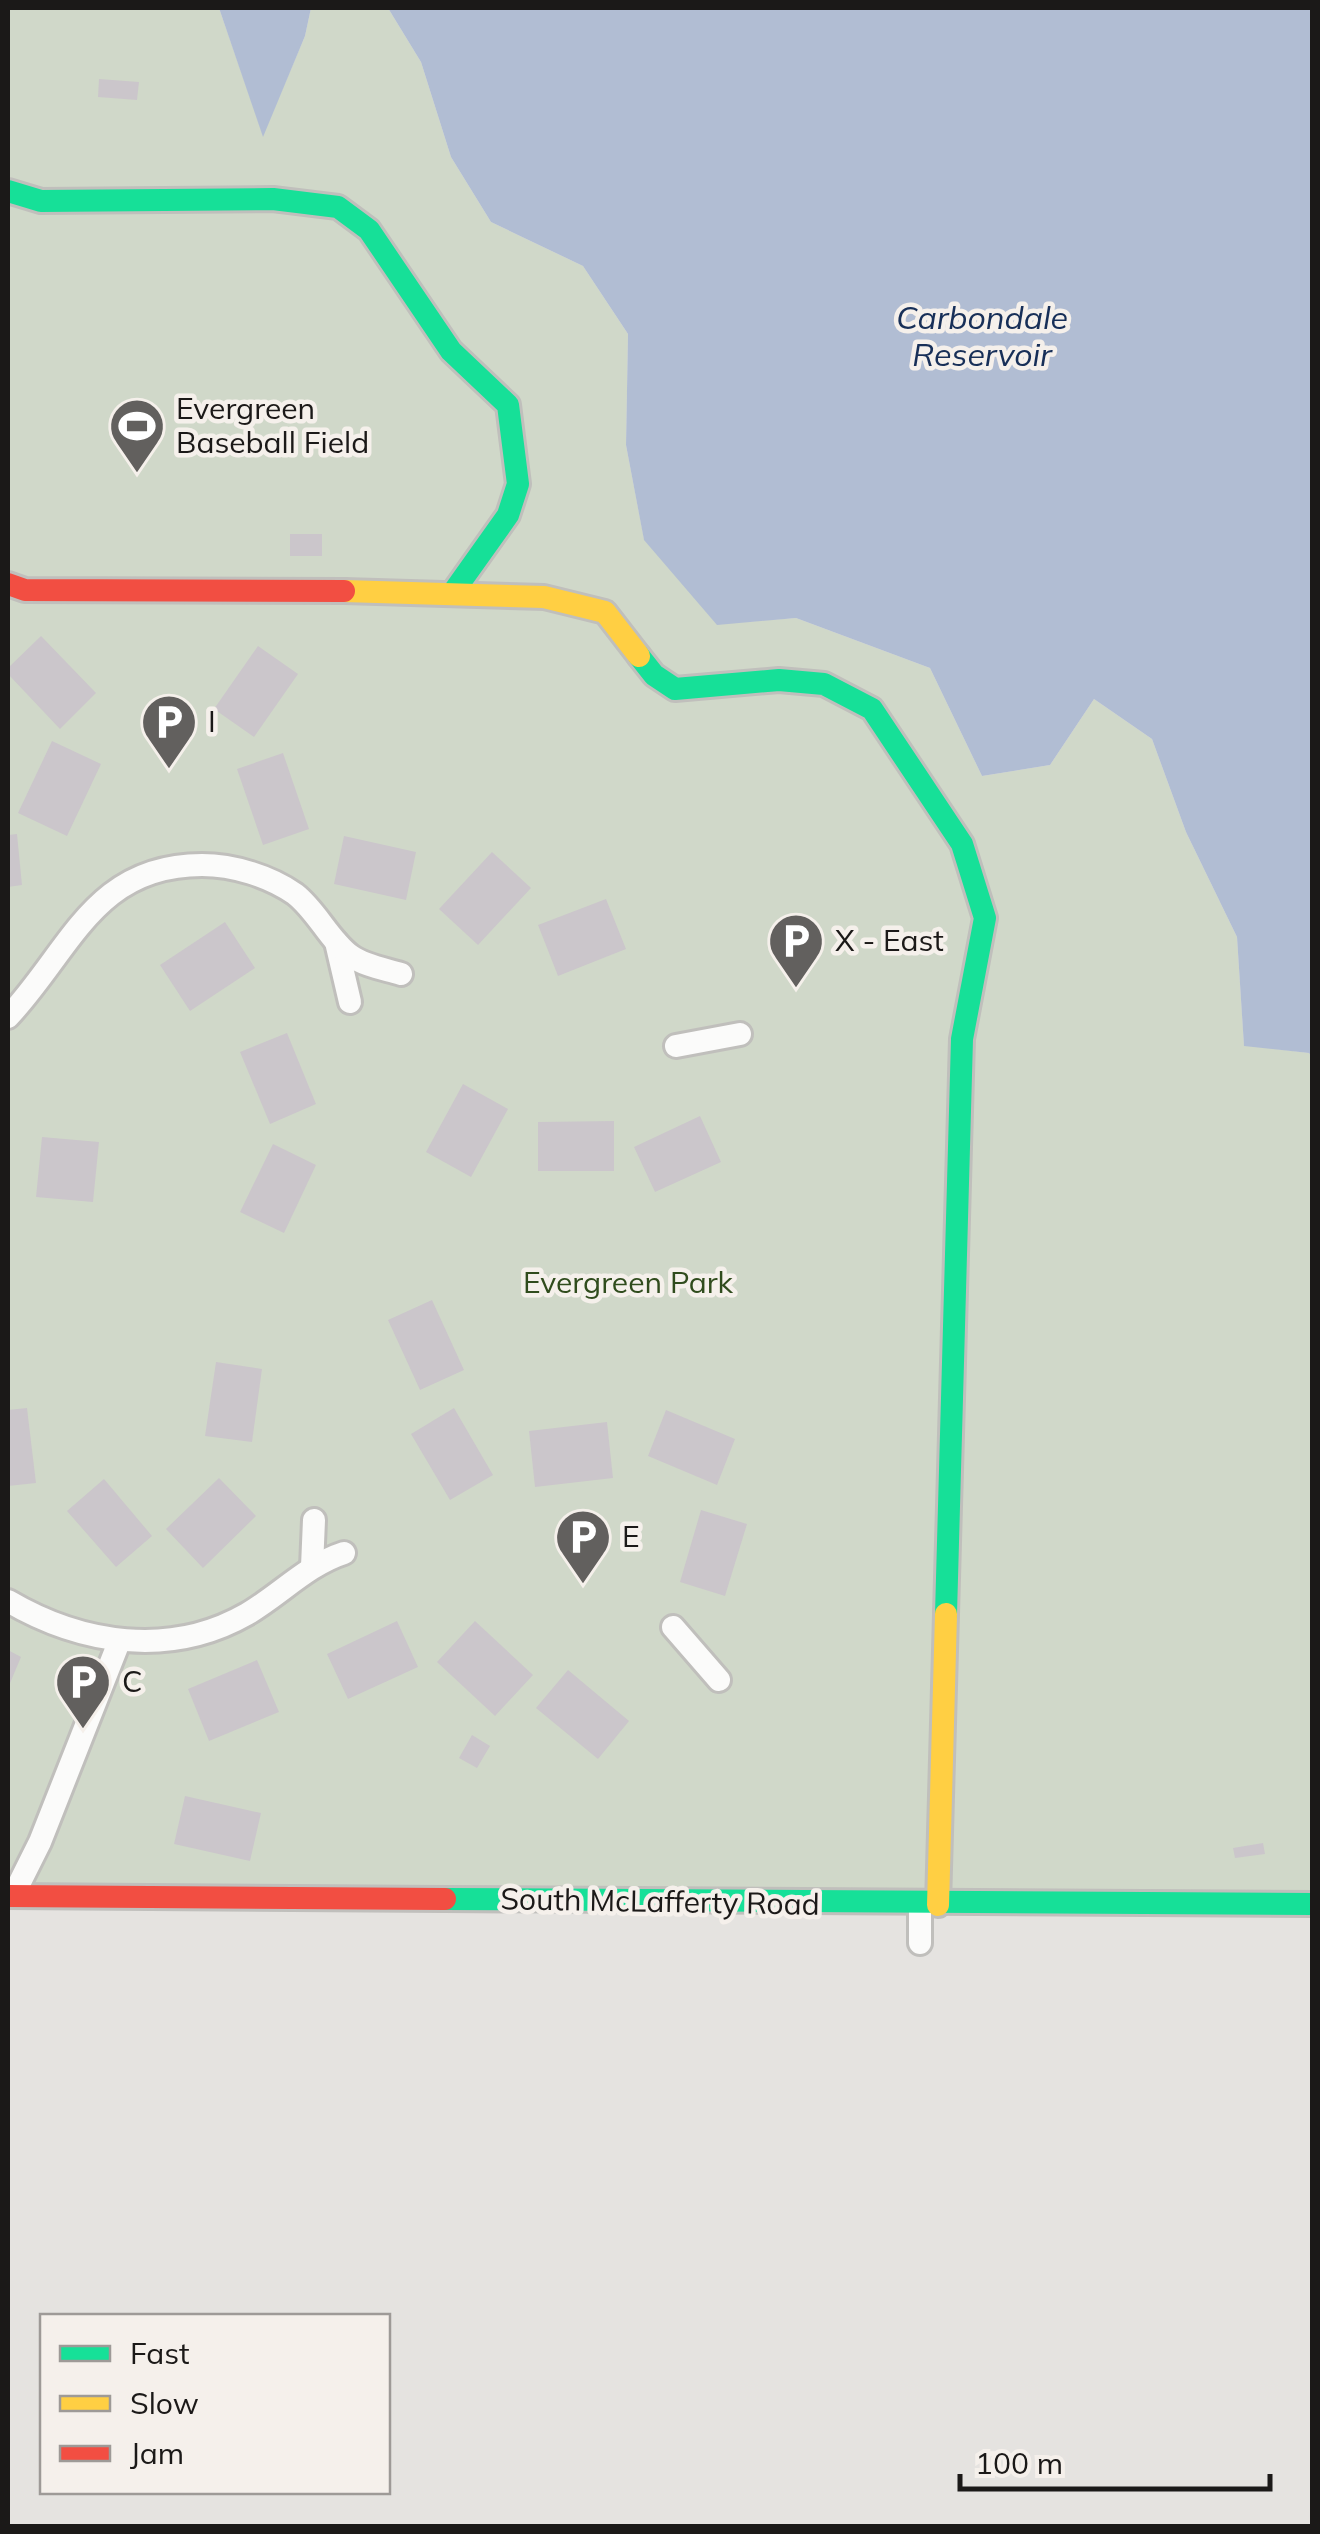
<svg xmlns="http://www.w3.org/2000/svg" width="1320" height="2534" font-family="Mulish,sans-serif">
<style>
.green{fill:#d0d8c9}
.water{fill:#b1bdd3}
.building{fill:#cbc6cb}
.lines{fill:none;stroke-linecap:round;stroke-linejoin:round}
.street-casing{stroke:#c0bfbc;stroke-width:28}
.fast-casing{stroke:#c0bfbc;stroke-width:28}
.slow-casing{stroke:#c0bfbc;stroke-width:28}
.jam-casing{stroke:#c0bfbc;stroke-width:28}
.street{stroke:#fbfbfa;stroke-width:22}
.fast{stroke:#16e098;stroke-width:22}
.slow{stroke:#ffcf43;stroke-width:22}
.jam{stroke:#f24e42;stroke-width:22}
.labels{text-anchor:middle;stroke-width:9;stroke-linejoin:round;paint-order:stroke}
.poi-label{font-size:30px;fill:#1b1918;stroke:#f5f0eb;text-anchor:start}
.park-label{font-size:30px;fill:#304c1d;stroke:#f5f0eb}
.street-label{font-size:30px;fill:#1b1918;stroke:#f5f0eb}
.water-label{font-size:32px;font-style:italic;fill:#172f58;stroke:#f5f0eb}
</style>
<rect width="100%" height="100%" fill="#e5e3e0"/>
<!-- green -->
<path class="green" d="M8 8H219L263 135 305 36 311 8H388L421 62 451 157 491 222 583 266 628 334 626 445 644 539 717 624 796 618 930 668 982 776 1050 765 1094 699 1152 739 1186 832 1237 937 1244 1045 1309 1053 1312 1058V1904L8 1896Z"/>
<!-- water -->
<g class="water">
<path d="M219 8H311L305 36 263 137Z"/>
<path d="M388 8H1312V1058L1309 1053 1244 1046 1237 937 1186 832 1152 739 1094 699 1050 765 982 776 930 668 796 618 717 625 644 540 626 445 628 334 583 266 491 222 451 157 421 62Z"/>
</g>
<!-- building -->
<g class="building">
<path d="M99 79 139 82 137 100 98 97Z"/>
<rect x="290" y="534" width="32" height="22"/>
<path d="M41 636 96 693 60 729 8 674V668Z"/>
<path d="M258 646 298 674 254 737 214 709Z"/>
<path d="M52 741 101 764 67 836 18 813Z"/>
<path d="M283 753 309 829 263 845 237 769Z"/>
<path d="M17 834 22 885 8 887V835Z"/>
<path d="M344 836 416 852 406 900 334 884Z"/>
<path d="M492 852 531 888 478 945 439 909Z"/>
<path d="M606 899 626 949 558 976 538 925Z"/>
<path d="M225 922 255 968 190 1011 160 965Z"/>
<path d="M287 1033 316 1104 270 1124 240 1052Z"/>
<path d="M463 1084 508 1109 471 1177 426 1152Z"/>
<path d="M700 1116 721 1162 655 1192 634 1147Z"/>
<path d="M614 1121V1171H538V1122Z"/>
<path d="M42 1137 99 1142 93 1202 36 1197Z"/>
<path d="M273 1144 316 1165 284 1233 240 1212Z"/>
<path d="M432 1300 464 1370 420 1390 388 1320Z"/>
<path d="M216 1362 262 1369 252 1442 205 1436Z"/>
<path d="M27 1408 36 1483 8 1486V1410Z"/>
<path d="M454 1408 493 1475 450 1500 411 1434Z"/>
<path d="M666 1410 735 1439 717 1485 648 1456Z"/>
<path d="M607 1422 613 1478 535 1487 529 1431Z"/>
<path d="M219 1478 256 1516 203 1568 166 1529Z"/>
<path d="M104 1479 152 1536 116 1567 67 1511Z"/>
<path d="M701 1510 747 1524 725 1596 680 1582Z"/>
<path d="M397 1621 418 1667 348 1699 327 1654Z"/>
<path d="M475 1621 533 1675 495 1716 437 1662Z"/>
<path d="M8 1650 21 1657 8 1688Z"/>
<path d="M257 1660 279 1712 209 1741 188 1689Z"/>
<path d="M568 1670 629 1721 598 1759 536 1708Z"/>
<path d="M472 1735 490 1746 477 1768 459 1758Z"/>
<path d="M185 1796 261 1813 250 1861 174 1844Z"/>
<path d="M1263 1843 1265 1854 1235 1858 1233 1848Z"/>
</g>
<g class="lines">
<!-- street casing -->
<g class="street-casing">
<g id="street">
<path d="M336 942 350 1002"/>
<path d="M8 1017C71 950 94 865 202 865 233 865 269 876 295 894 317 911 329 940 351 956 365 966 385 969 401 974"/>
<path d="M676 1046 740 1034"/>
<path d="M312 1567 314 1520"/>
<path d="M8 1601C81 1644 170 1658 247 1614 281 1594 307 1565 344 1553"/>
<path d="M673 1627 719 1680"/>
<path d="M13 1896 40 1842 119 1642"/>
<path d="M920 1943V1905"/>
</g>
</g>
<!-- fast casing -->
<g class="fast-casing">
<g id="fast">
<path d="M8 191 41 201 273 199 338 207 369 230 451 351 508 405 518 484 508 515 454 591"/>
<path d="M639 656 654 675 675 689 779 680 824 684 872 709 962 844 985 918 962 1039 946 1614"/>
<path d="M445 1899 1312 1904"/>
</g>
</g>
<!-- slow casing -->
<g class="slow-casing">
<g id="slow">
<path d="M344 591 544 597 605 612 639 656"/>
<path d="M938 1905 946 1614"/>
</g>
</g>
<!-- jam casing -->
<g class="jam-casing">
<g id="jam">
<path d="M8 584 25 590 344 591"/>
<path d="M8 1896 445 1899"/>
</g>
</g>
<!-- street -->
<use href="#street" class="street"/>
<!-- fast -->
<use href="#fast" class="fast"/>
<!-- slow -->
<use href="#slow" class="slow"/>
<!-- jam -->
<use href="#jam" class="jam"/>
</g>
<!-- icons -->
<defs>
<g id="stadium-pin" transform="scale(2.875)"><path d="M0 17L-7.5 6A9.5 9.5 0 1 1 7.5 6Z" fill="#62605e" stroke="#f5f0eb"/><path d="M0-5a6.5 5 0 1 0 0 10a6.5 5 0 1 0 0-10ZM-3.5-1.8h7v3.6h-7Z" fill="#fff"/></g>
<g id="parking-pin" transform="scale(2.875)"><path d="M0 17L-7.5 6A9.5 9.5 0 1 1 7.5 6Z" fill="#62605e" stroke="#f5f0eb"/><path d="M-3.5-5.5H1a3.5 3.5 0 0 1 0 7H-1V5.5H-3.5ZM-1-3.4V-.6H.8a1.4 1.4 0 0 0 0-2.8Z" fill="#fff"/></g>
</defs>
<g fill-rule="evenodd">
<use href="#stadium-pin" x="137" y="426"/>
<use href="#parking-pin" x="169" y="722"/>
<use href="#parking-pin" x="796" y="941"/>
<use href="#parking-pin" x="583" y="1537"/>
<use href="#parking-pin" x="83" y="1682"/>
</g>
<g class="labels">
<!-- poi labels -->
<g class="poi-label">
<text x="176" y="419">Evergreen<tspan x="176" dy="34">Baseball Field</tspan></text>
<text x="208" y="732">I</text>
<text x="835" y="951">X - East</text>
<text x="622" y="1547">E</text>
<text x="122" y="1692">C</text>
</g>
<!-- park labels -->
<g class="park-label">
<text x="628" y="1293">Evergreen Park</text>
</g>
<!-- street labels -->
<g class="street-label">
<text transform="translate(660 1902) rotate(1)" y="10">South McLafferty Road</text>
</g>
<!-- water labels -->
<g class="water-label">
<text x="982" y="329">Carbondale<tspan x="982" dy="37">Reservoir</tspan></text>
</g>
</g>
<!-- border -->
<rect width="1320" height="2534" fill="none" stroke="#1b1918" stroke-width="20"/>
<!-- legend -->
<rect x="40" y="2314" width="350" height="180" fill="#f5f0eb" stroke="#9e9a97" stroke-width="2.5"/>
<rect x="60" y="2346" width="50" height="15" fill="#16e098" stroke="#9e9a97" stroke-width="2.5"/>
<text x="130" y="2364" font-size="30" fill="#1b1918">Fast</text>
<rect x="60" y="2396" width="50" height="15" fill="#ffcf43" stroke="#9e9a97" stroke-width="2.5"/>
<text x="130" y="2414" font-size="30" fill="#1b1918">Slow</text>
<rect x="60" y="2446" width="50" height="15" fill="#f24e42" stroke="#9e9a97" stroke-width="2.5"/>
<text x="130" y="2464" font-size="30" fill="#1b1918">Jam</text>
<!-- scale -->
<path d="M960 2474v15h310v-15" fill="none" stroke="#1b1918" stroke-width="5"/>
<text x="975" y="2474" font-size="30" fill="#1b1918" stroke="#f5f0eb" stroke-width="8" paint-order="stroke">100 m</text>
</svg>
